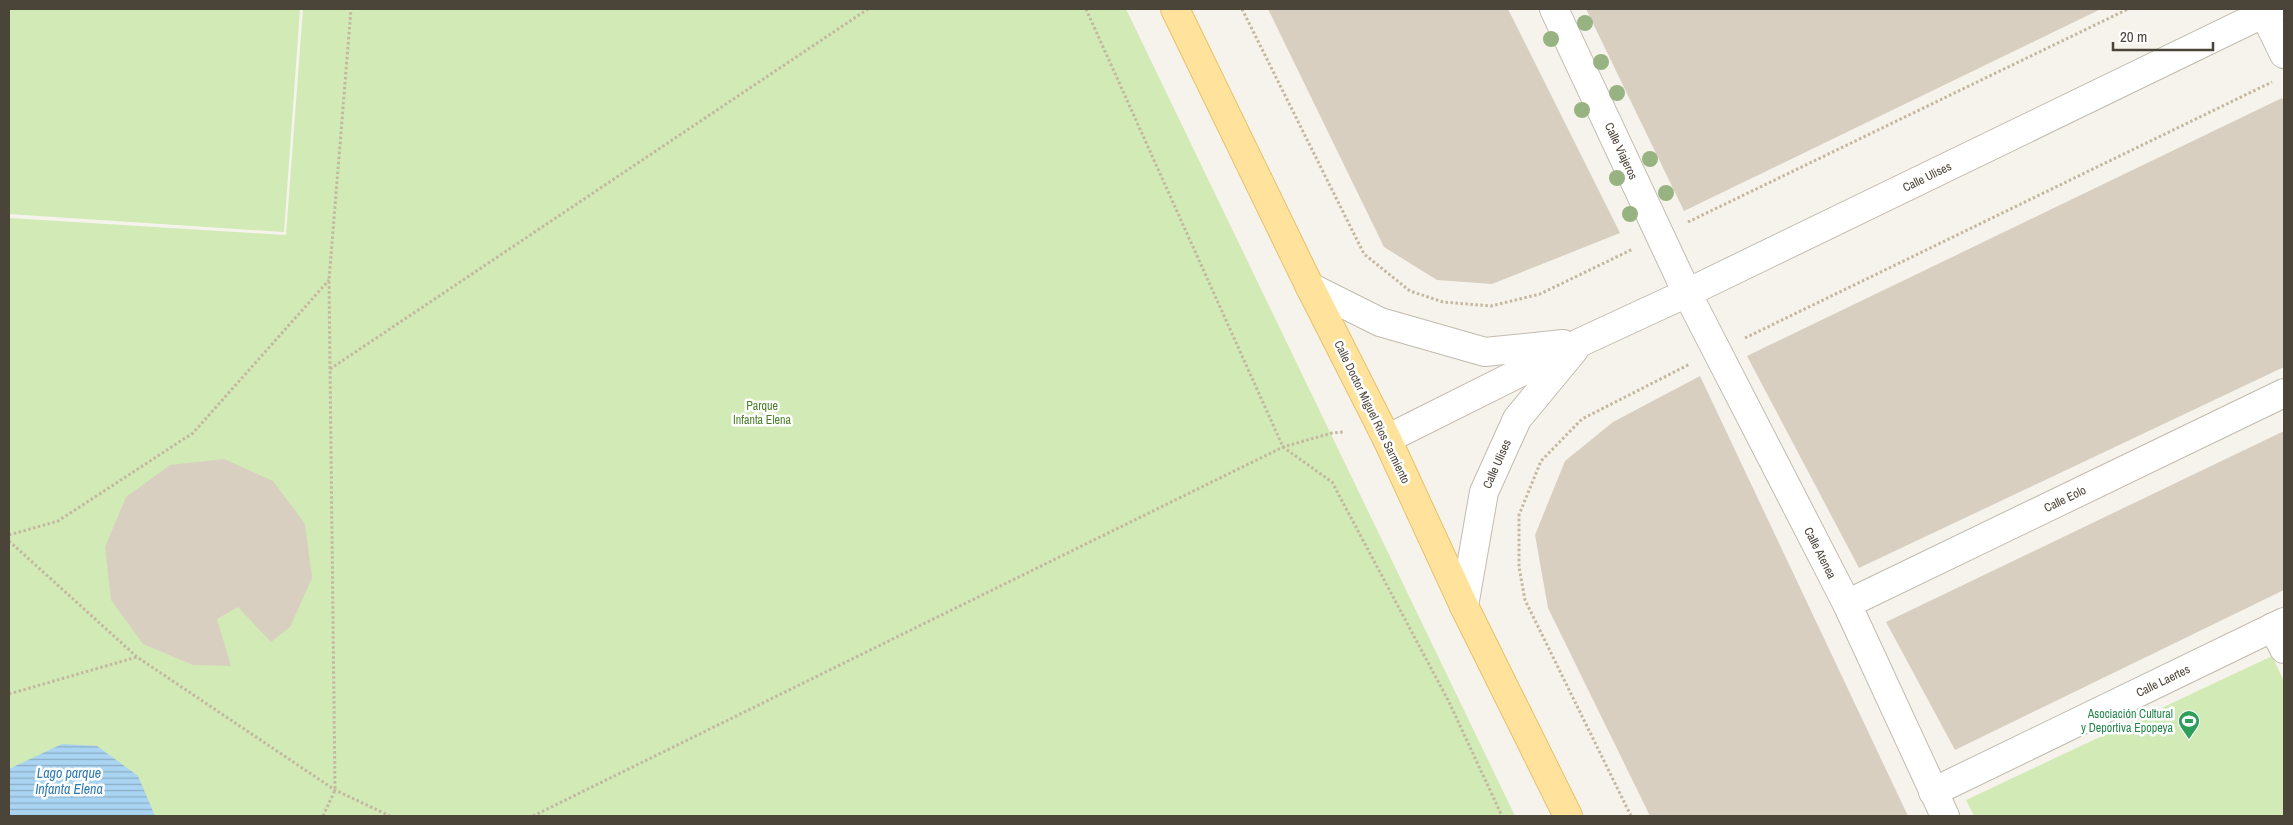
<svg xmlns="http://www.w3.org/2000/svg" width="2293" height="825" font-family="'Archivo Narrow',sans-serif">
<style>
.green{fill:#d2eab5}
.water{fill:url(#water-rules)}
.building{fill:#d8cfc1}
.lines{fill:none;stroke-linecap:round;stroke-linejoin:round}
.minor-casing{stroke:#c2bbae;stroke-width:30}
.major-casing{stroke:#e6c16a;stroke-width:30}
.path{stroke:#c4b79f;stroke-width:3;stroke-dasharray:2.5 2.5;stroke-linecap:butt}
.minor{stroke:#fff;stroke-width:28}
.major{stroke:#ffe39c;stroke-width:28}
.tree{fill:#97b381}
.labels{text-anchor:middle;stroke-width:5;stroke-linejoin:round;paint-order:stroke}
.street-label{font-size:12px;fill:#4b4439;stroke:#fff}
.park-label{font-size:12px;fill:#4a7f2a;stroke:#fff}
.leisure-label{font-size:12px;fill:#27864d;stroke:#fff;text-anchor:end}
.water-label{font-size:14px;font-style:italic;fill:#2e7ab2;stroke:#fff}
</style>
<defs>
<pattern id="water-rules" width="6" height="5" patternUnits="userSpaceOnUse" patternTransform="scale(1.25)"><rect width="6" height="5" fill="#a9d4f2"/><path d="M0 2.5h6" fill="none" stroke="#8caec5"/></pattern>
</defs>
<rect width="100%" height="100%" fill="#f6f3ec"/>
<!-- green -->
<g class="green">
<path d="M9 9H300L284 232 9 214Z"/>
<path d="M303 9H1126L1515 816H9V218L286 235Z"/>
<path d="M2272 656 2284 681V816H1974L1966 800Z"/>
</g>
<!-- water -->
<path class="water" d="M62 744 97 746 138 776 155 816H9V769Z"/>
<!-- building -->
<g class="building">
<path d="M1268 9H1508L1620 233 1492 284 1437 280 1384 247Z"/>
<path d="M1586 9H2101L1684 211Z"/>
<path d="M2282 98 2284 102V367L1859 568 1747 356Z"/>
<path d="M1700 376 1908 816H1650L1548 608 1535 535 1565 461 1613 422Z"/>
<path d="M2284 431V590L1955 750 1886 622Z"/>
<path d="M224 459 273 481 305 524 312 578 290 627 271 642 238 607 217 619 231 666 193 665 143 644 111 600 105 547 126 497 170 465Z"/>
</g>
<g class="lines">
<!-- minor casing -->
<g class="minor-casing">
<g id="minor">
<path d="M1554 9 1687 293 1847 604 1945 816"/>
<path d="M2262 9 2284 54"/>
<path d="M1310 287 1380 322 1485 352 1563 344"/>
<path d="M1387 439 1579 343 1687 293 2273 9"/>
<path d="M1847 604 2284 393"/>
<path d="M1464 606 1484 492 1517 419 1574 350"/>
<path d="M2273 627 2284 649"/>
<path d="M1933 792 2284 622"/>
</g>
</g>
<!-- major casing -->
<g class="major-casing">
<path id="major" d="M1175 9 1310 287 1387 439 1464 606 1568 816"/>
</g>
<!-- path -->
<g class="path">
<path d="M1086 9 1283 447 1332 482 1449 702 1502 816"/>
<path d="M1242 9 1364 254 1410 291 1443 302 1491 306 1540 294 1633 249"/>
<path d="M1688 222 2128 9"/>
<path d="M1745 338 2272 82"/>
<path d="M330 369 868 9"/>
<path d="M9 535 58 521 193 433 329 280"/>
<path d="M9 541 137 657 335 790 390 816"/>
<path d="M9 694 137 657"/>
<path d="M323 816 335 790 329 280 351 9"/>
<path d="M533 816 1283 447 1332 433 1343 432"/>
<path d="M1631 816 1525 600 1519 567V515L1541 461 1582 419 1690 364"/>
</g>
<!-- minor -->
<use href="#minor" class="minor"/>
<!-- major -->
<use href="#major" class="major"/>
</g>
<!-- trees -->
<g class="tree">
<circle cx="1585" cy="23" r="8"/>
<circle cx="1551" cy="39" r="8"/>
<circle cx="1601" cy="62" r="8"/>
<circle cx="1617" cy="93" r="8"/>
<circle cx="1582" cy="110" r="8"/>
<circle cx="1650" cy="159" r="8"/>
<circle cx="1617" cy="178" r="8"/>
<circle cx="1666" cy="193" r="8"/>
<circle cx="1630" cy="214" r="8"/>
</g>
<!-- icons -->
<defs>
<g id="stadium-pin" transform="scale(1.125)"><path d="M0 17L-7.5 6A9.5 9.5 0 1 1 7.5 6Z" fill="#2e9e5b" stroke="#fff"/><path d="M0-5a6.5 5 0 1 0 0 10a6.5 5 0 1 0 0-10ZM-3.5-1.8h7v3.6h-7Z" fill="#fff"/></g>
</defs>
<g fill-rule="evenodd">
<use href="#stadium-pin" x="2189" y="721"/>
</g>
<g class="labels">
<!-- street labels -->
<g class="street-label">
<text transform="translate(1621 151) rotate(65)" y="4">Calle Viajeros</text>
<text transform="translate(1927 177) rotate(-26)" y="4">Calle Ulises</text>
<text transform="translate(1372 412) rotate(64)" y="4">Calle Doctor Miguel Rios Sarmiento</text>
<text transform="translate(1497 464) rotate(-66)" y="4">Calle Ulises</text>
<text transform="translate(2065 499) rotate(-26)" y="4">Calle Eolo</text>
<text transform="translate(1820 553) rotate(63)" y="4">Calle Atenea</text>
<text transform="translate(2163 681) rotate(-26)" y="4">Calle Laertes</text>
</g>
<!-- park labels -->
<g class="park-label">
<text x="762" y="410">Parque<tspan x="762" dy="14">Infanta Elena</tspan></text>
</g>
<!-- leisure labels -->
<g class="leisure-label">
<text x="2173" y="718">Asociación Cultural<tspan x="2173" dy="14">y Deportiva Epopeya</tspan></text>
</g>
<!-- water labels -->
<g class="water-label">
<text x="69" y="778">Lago parque<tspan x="69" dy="16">Infanta Elena</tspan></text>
</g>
</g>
<!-- border -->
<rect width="2293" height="825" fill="none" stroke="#4b4439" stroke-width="20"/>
<!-- scale -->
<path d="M2113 42v8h100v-8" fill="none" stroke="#4b4439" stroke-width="2.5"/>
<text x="2120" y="42" font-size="15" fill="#4b4439" stroke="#ffffff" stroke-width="4" paint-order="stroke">20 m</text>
</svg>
